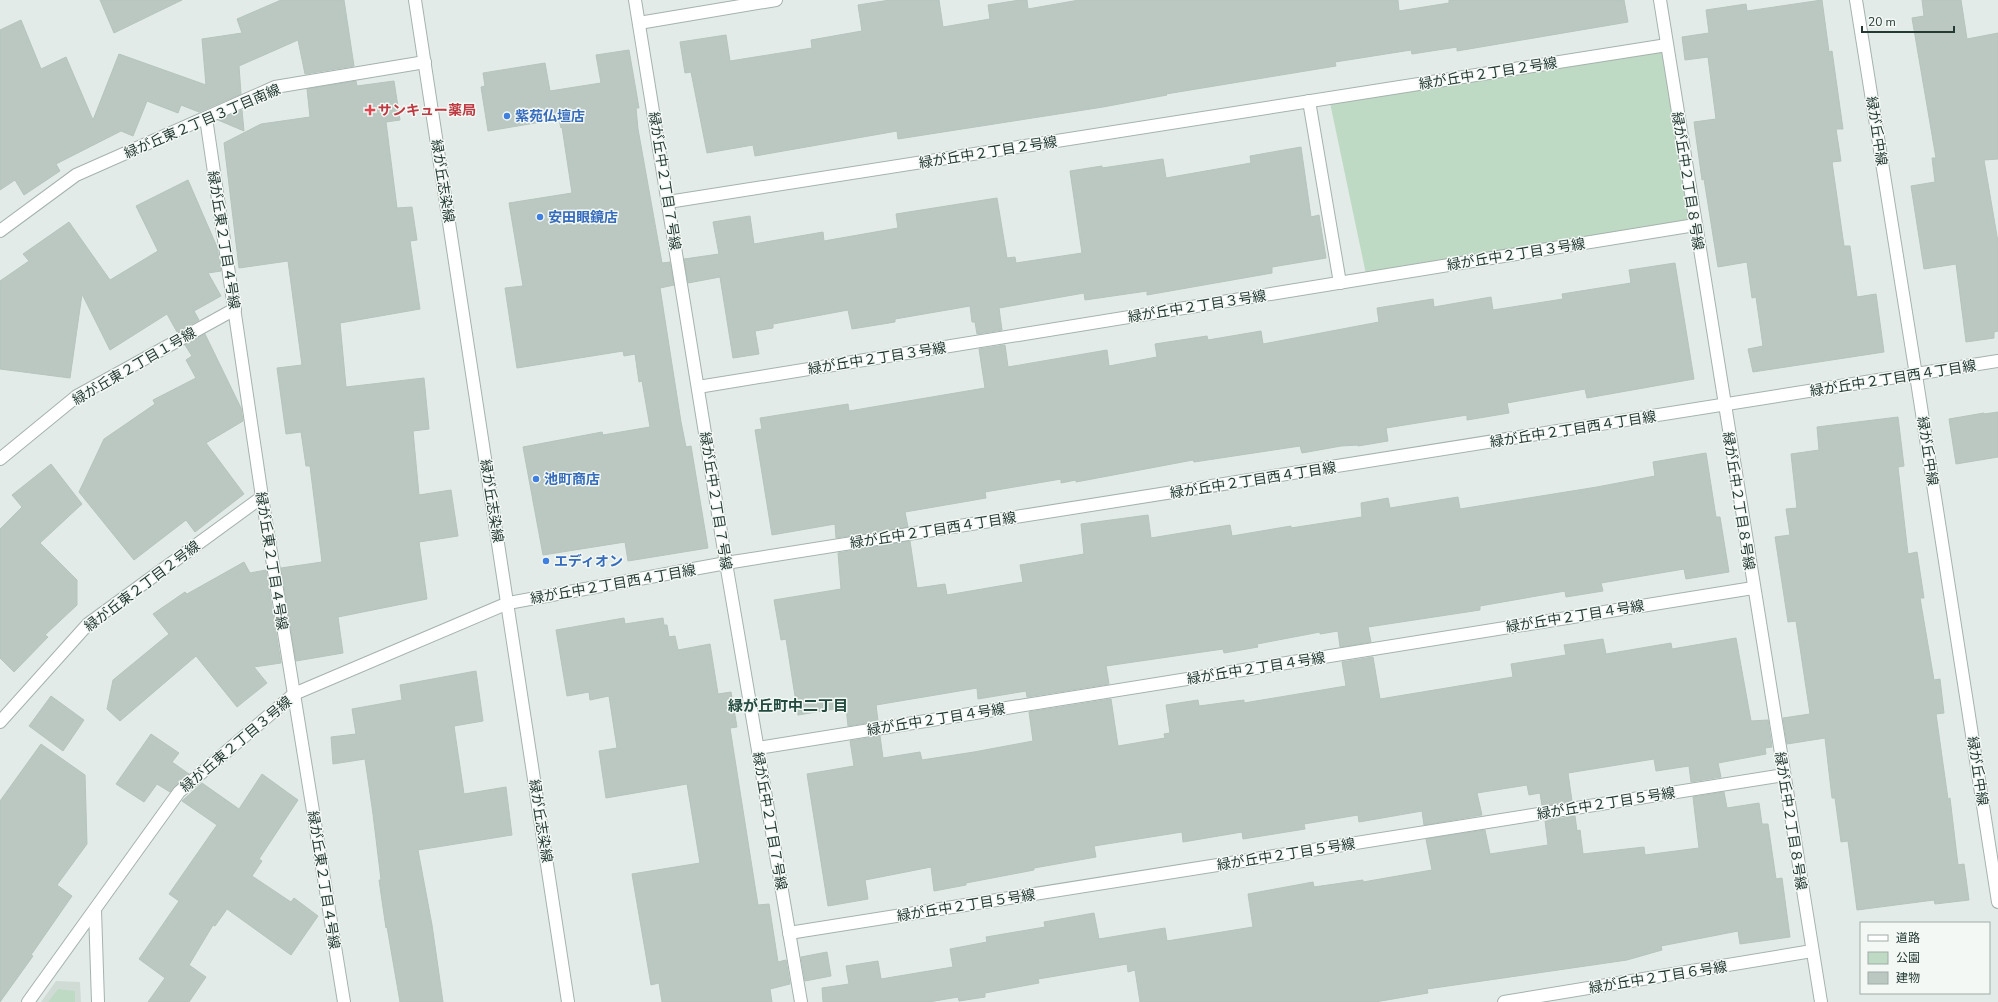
<svg xmlns="http://www.w3.org/2000/svg" width="1998" height="1002" font-family="'Nunito Sans','Noto Sans JP',sans-serif">
<style>
.built{fill:#d1dbd6}
.green{fill:#bedac4}
.building{fill:#bbc8c2;stroke:#b5c4bd}
.lines{fill:none;stroke-linecap:round;stroke-linejoin:round}
.minor-casing{stroke:#a5b2ad;stroke-width:14}
.tertiary-casing{stroke:#a5b2ad;stroke-width:14}
.minor{stroke:#fff;stroke-width:12}
.tertiary{stroke:#fff;stroke-width:12}
.health-dot{fill:#e0444e;stroke:#f3f8f5;stroke-width:1.5}
.shop-dot{fill:#3f7fe0;stroke:#f3f8f5;stroke-width:1.5}
.labels{text-anchor:middle;stroke-width:3;stroke-linejoin:round;paint-order:stroke}
.street-label{font-size:14px;fill:#243a33;stroke:#f3f8f5}
.health-label{font-size:14px;font-weight:bold;fill:#be3a42;stroke:#f3f8f5;text-anchor:start}
.shop-label{font-size:14px;font-weight:bold;fill:#366cbe;stroke:#f3f8f5;text-anchor:start}
.neighbourhood-label{font-size:15px;font-weight:bold;fill:#224a3e;stroke:#f3f8f5}
</style>
<rect width="100%" height="100%" fill="#e2ebe7"/>
<!-- built -->
<path class="built" d="M56 981 80 982 81 1002H41Z"/>
<!-- green -->
<g class="green">
<path d="M1667 45 1695 225 1367 279 1329 98Z"/>
<path d="M58 989 75 991V1002H48Z"/>
</g>
<!-- building -->
<g class="building">
<path d="M100 0H182L114 33Z"/>
<path d="M281 0H344L354 66 305 74 298 40 239 66 241 94 199 112 181 105 178 113 147 101 133 136 121 131 56 164 60 171 24 195 15 180 0 190V30L21 20 41 69 66 57 93 120 119 54 206 85 202 39 242 33 237 19Z"/>
<path d="M890 0H939L943 27 990 19 988 5 1020 0H1027L1028 9 1079 0H1398L1399 11 1449 3V0H1624L1628 22 1457 51V47L1412 54 1411 50 1335 62 1336 66 1166 94 1167 95 1103 107 898 139 897 131 755 156 753 145 707 153 691 72 685 73 680 42 726 35 730 61 812 48 811 40 862 31 858 5Z"/>
<path d="M1822 0 1829 52 1832 51 1843 129H1836L1841 161 1832 162 1844 246H1850L1857 297 1876 294 1884 352 1753 372 1748 349 1763 346 1756 297 1752 298 1747 262 1718 267 1704 179 1702 180 1694 122 1716 119 1708 57 1685 60 1682 37 1709 33 1706 10 1746 4 1747 11Z"/>
<path d="M1922 0H1961L1967 39 1998 33V159L1984 160 1998 242V331L1994 332V338L1966 342 1956 264 1924 269 1911 186 1935 182 1932 158H1936L1912 18 1924 16Z"/>
<path d="M629 50 639 108H636L638 129 662 263 670 262 674 285 660 288 681 422 686 447 691 446 708 548 628 561 625 542 543 555 523 447 602 432 603 435 650 427 642 381 639 382 635 354 624 356 623 351 517 368 505 288 523 286 509 203 572 193 562 127 561 128 559 119 488 131 481 87 485 86 483 73 545 63 550 91 601 83 596 55Z"/>
<path d="M356 81 357 86 394 81 400 120 386 122 397 208 412 207 417 240 410 241 420 309 340 323 346 387 424 378 429 429 413 431 419 495 451 490 458 536 419 542 427 599 338 617 343 653 296 661 281 568 322 562 310 466H306L301 432 286 434 277 368 302 365 288 261 239 268 224 143 261 124 310 117 307 89Z"/>
<path d="M242 110 244 131 218 120Z"/>
<path d="M1301 147 1311 217 1319 215 1326 258 1272 267V273L1147 295V291L1085 300 1084 293 999 308 1002 330 977 334 975 322H972L970 306 895 319V322L852 329 848 310 773 324V328L755 331 759 354 733 358 720 277 688 283 684 259 719 254 713 222 750 216 754 244 823 232 824 241 898 228 896 214 997 198 1007 258 1015 257 1016 263 1082 253 1070 171 1102 166V168L1163 159 1166 178 1251 163 1250 156Z"/>
<path d="M188 180 217 247 221 271 208 273 221 296 194 311 199 320 177 332 167 314 110 350 82 294 70 378 0 369V281L29 261 23 254 69 222 110 280 158 251 136 206Z"/>
<path d="M1675 263 1694 379 1587 398 1585 389 1507 403 1509 413 1467 420V415L1386 428 1388 441 1358 446V445L1341 446 1302 453 1300 446 1194 462 1193 460 1076 482V480L1061 483V479L985 492 986 498 905 512 908 527 836 538 835 524 772 535 755 430 762 429 760 418 848 404 849 411 985 388 979 349 1005 345 1008 367 1107 350 1109 366 1157 357 1155 344 1207 336 1208 340 1261 331 1263 344 1379 322 1377 308 1433 299 1434 307 1491 297 1493 310 1563 299 1562 294 1631 283 1629 270Z"/>
<path d="M205 334 241 408 243 421 206 443 244 494 195 532 186 520 134 560 79 492 104 439 155 404 153 400 196 378 186 360 192 356 185 345Z"/>
<path d="M1998 412V457L1956 464 1949 419 1984 413V414Z"/>
<path d="M1898 417 1904 466 1898 467 1908 554 1917 552 1924 598H1920L1934 680 1940 679 1944 713 1936 714 1948 799 1950 798 1958 865 1964 864 1969 900 1935 904 1934 900 1857 910 1848 841 1841 842 1835 798H1832L1825 738 1787 744 1783 718 1810 714 1796 621 1788 622 1775 537 1790 535 1786 509 1797 508 1791 454 1819 450 1817 427Z"/>
<path d="M1706 453 1716 517H1720L1729 572 1686 579 1684 569 1601 583 1603 591 1566 597 1565 591 1480 606V610L1368 627 1371 642 1340 647 1338 631 1320 634V632L1257 644 1258 647 1224 653 1223 649 1106 666 1109 684 1027 697 1026 691 978 699 977 688 876 705 878 721 848 726 846 707 798 715 786 639 781 640 774 600 841 589 838 553 910 541 917 588 945 584 947 595 1023 582 1020 565 1084 554 1081 524 1148 515 1151 538 1230 525 1232 536 1291 526V528L1362 517 1361 503 1388 498 1390 508 1458 497 1460 509 1597 487 1655 476 1653 462Z"/>
<path d="M51 464 82 504 40 543 77 580V605L45 635 48 637 14 672 0 658V529L22 507 12 495Z"/>
<path d="M244 562 250 573 266 570 281 663 254 667 267 683 237 707 196 656 120 721 107 709 113 680 169 634 153 614 185 592 187 594Z"/>
<path d="M624 618 625 624 663 618 664 625H667L669 637 675 636 678 650 710 644 718 694 731 692 737 727 730 728 758 905 769 904 778 962 786 960 790 984 770 989 772 1002H662L659 983 651 985 632 874 700 863 687 784 606 798 599 751 617 748 609 696 590 700 589 692 567 696 556 630Z"/>
<path d="M1736 638 1751 721 1768 720 1772 747 1765 748 1766 754 1718 763 1721 777 1691 782 1689 766 1656 771 1654 759 1568 773 1572 801 1542 806 1540 793 1529 795 1527 785 1477 793 1482 815 1424 825 1422 811 1359 822 1358 815 1304 824 1305 829 1243 839 1242 832 1183 842 1182 832 1094 846 1096 857 1034 868V870L966 883V885L934 891 931 867 865 880 868 899 828 906 807 774 854 766 850 741 880 736 883 758 920 752 922 760 974 752 1033 741 1029 712 1111 699 1118 746 1165 738 1164 734 1170 733 1166 705 1198 700 1199 706 1244 700V703L1346 686 1342 662 1373 657 1380 699 1513 677 1511 664 1566 655 1564 645 1603 639 1606 654 1671 643 1672 649Z"/>
<path d="M476 671 483 721 454 726 464 794 506 787 512 835 418 850 432 925 443 1002H400L387 927 386 928 379 880H381L373 814 365 759 333 764 331 737 356 734 352 709 402 700 400 685Z"/>
<path d="M51 696 84 720 63 751 29 726Z"/>
<path d="M151 734 179 753 172 762 189 774 170 792 157 784 144 802 116 784Z"/>
<path d="M41 744 85 775 87 844 57 885 72 896 31 955 33 956 0 1002V801Z"/>
<path d="M262 774 298 800 259 859 262 861 252 876 291 902 294 898 318 916 291 955 227 909 215 926 213 925 189 965 206 977 189 1002H148L165 978 139 959 179 901 169 894 217 825 182 801 202 783 239 809Z"/>
<path d="M1724 792 1727 808 1759 803 1762 824H1768L1776 879 1782 878 1790 937 1740 944 1738 931 1661 946 1662 950 1627 960 1427 989 1428 993 1375 1002H1140L1135 970 1128 972 1127 964 1038 979 1039 983 985 993V997L959 1001 958 997 929 1002H823L822 988 849 984 846 966 878 961 881 979 953 967 950 949 987 942 986 937 1045 927 1044 922 1094 913 1099 939 1165 928 1167 941 1253 927 1248 894 1313 882 1314 887 1363 880V882L1432 870 1426 839 1485 830 1490 854 1548 845 1545 821 1575 816 1577 831 1580 830 1583 854 1644 847 1645 855 1699 848 1693 797Z"/>
<path d="M827 952 831 976 805 981 801 957Z"/>
</g>
<g class="lines">
<!-- minor casing -->
<g class="minor-casing">
<g id="minor">
<path d="M635 0 726 563 801 1002"/>
<path d="M1660 0 1821 1002"/>
<path d="M1856 0 1916 375 1998 902"/>
<path d="M639 23 776 0"/>
<path d="M1309 101 1340 283"/>
<path d="M206 118 262 497 344 1002"/>
<path d="M668 202 1667 45"/>
<path d="M0 231 76 175 275 87 425 62"/>
<path d="M698 387 1695 225"/>
<path d="M0 459 77 396 235 309"/>
<path d="M0 722 88 624 262 497"/>
<path d="M758 748 1753 588"/>
<path d="M95 910 98 1002"/>
<path d="M789 933 1784 775"/>
<path d="M28 1002 179 792 294 694 508 603 726 563 1998 361"/>
<path d="M1504 1002 1812 951"/>
</g>
</g>
<!-- tertiary casing -->
<g class="tertiary-casing">
<path id="tertiary" d="M415 0 568 1002"/>
</g>
<!-- minor -->
<use href="#minor" class="minor"/>
<!-- tertiary -->
<use href="#tertiary" class="tertiary"/>
</g>
<!-- markers -->
<path class="health-dot" d="M368 104h4v4h4v4h-4v4h-4v-4h-4v-4h4z"/>
<g class="shop-dot">
<circle cx="507" cy="116" r="4"/>
<circle cx="540" cy="217" r="4"/>
<circle cx="536" cy="479" r="4"/>
<circle cx="546" cy="561" r="4"/>
</g>
<g class="labels">
<!-- street labels -->
<g class="street-label">
<text transform="translate(1488 73) rotate(-9)" y="5">緑が丘中２丁目２号線</text>
<text transform="translate(202 121) rotate(-23)" y="5">緑が丘東２丁目３丁目南線</text>
<text transform="translate(1877 131) rotate(81)" y="5">緑が丘中線</text>
<text transform="translate(988 152) rotate(-9)" y="5">緑が丘中２丁目２号線</text>
<text transform="translate(443 181) rotate(81)" y="5">緑が丘志染線</text>
<text transform="translate(665 181) rotate(81)" y="5">緑が丘中２丁目７号線</text>
<text transform="translate(1688 181) rotate(81)" y="5">緑が丘中２丁目８号線</text>
<text transform="translate(224 240) rotate(81)" y="5">緑が丘東２丁目４号線</text>
<text transform="translate(1516 254) rotate(-9)" y="5">緑が丘中２丁目３号線</text>
<text transform="translate(1197 306) rotate(-9)" y="5">緑が丘中２丁目３号線</text>
<text transform="translate(877 358) rotate(-9)" y="5">緑が丘中２丁目３号線</text>
<text transform="translate(134 366) rotate(-30)" y="5">緑が丘東２丁目１号線</text>
<text transform="translate(1893 378) rotate(-9)" y="5">緑が丘中２丁目西４丁目線</text>
<text transform="translate(1573 429) rotate(-9)" y="5">緑が丘中２丁目西４丁目線</text>
<text transform="translate(1928 451) rotate(81)" y="5">緑が丘中線</text>
<text transform="translate(1253 480) rotate(-9)" y="5">緑が丘中２丁目西４丁目線</text>
<text transform="translate(492 501) rotate(81)" y="5">緑が丘志染線</text>
<text transform="translate(716 501) rotate(81)" y="5">緑が丘中２丁目７号線</text>
<text transform="translate(1739 501) rotate(81)" y="5">緑が丘中２丁目８号線</text>
<text transform="translate(933 530) rotate(-9)" y="5">緑が丘中２丁目西４丁目線</text>
<text transform="translate(272 561) rotate(81)" y="5">緑が丘東２丁目４号線</text>
<text transform="translate(613 584) rotate(-10)" y="5">緑が丘中２丁目西４丁目線</text>
<text transform="translate(142 586) rotate(-37)" y="5">緑が丘東２丁目２号線</text>
<text transform="translate(1575 616) rotate(-9)" y="5">緑が丘中２丁目４号線</text>
<text transform="translate(1256 668) rotate(-9)" y="5">緑が丘中２丁目４号線</text>
<text transform="translate(936 719) rotate(-9)" y="5">緑が丘中２丁目４号線</text>
<text transform="translate(236 744) rotate(-40)" y="5">緑が丘東２丁目３号線</text>
<text transform="translate(1978 771) rotate(81)" y="5">緑が丘中線</text>
<text transform="translate(1606 803) rotate(-9)" y="5">緑が丘中２丁目５号線</text>
<text transform="translate(541 821) rotate(81)" y="5">緑が丘志染線</text>
<text transform="translate(770 821) rotate(80)" y="5">緑が丘中２丁目７号線</text>
<text transform="translate(1791 821) rotate(81)" y="5">緑が丘中２丁目８号線</text>
<text transform="translate(1286 854) rotate(-9)" y="5">緑が丘中２丁目５号線</text>
<text transform="translate(324 880) rotate(81)" y="5">緑が丘東２丁目４号線</text>
<text transform="translate(966 905) rotate(-9)" y="5">緑が丘中２丁目５号線</text>
<text transform="translate(1658 977) rotate(-9)" y="5">緑が丘中２丁目６号線</text>
</g>
<!-- health labels -->
<g class="health-label">
<text x="378" y="115">サンキュー薬局</text>
</g>
<!-- shop labels -->
<g class="shop-label">
<text x="515" y="121">紫苑仏壇店</text>
<text x="548" y="222">安田眼鏡店</text>
<text x="544" y="484">池町商店</text>
<text x="554" y="566">エディオン</text>
</g>
<!-- neighbourhood labels -->
<g class="neighbourhood-label">
<text x="788" y="711">緑が丘町中二丁目</text>
</g>
</g>
<!-- legend -->
<rect x="1860" y="922" width="130" height="72" fill="#f3f8f5" stroke="#a0aca7"/>
<rect x="1868" y="935" width="20" height="6" fill="#ffffff" stroke="#a0aca7"/>
<text x="1896" y="942" font-size="12" fill="#243a33">道路</text>
<rect x="1868" y="952" width="20" height="12" fill="#bedac4" stroke="#a0aca7"/>
<text x="1896" y="962" font-size="12" fill="#243a33">公園</text>
<rect x="1868" y="972" width="20" height="12" fill="#bbc8c2" stroke="#a0aca7"/>
<text x="1896" y="982" font-size="12" fill="#243a33">建物</text>
<!-- scale -->
<path d="M1862 26v6h92v-6" fill="none" stroke="#243a33" stroke-width="2"/>
<text x="1868" y="26" font-size="12" fill="#243a33" stroke="#f3f8f5" stroke-width="3" paint-order="stroke">20 m</text>
</svg>
